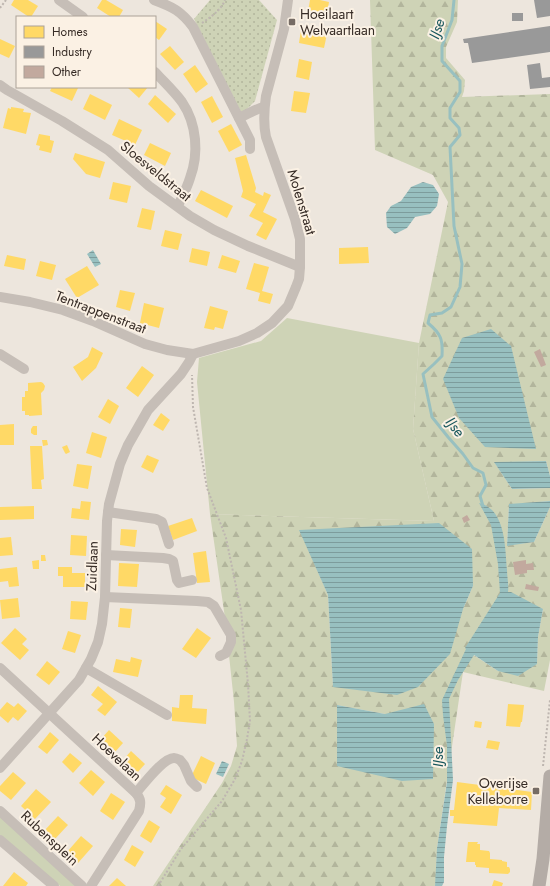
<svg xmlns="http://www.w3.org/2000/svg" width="550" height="886" font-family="Jost,sans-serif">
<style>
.green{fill:#ced3b6}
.forest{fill:url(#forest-firs);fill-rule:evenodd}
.park{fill:url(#park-dots)}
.water{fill:url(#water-rules)}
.homes{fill:#ffd966}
.industry{fill:#999}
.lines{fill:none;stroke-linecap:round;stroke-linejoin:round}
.stream{stroke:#98c0c0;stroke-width:3}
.building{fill:#c2a99e}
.path{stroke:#beb6b0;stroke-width:2;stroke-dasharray:2 2;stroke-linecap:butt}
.minor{stroke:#c6beb7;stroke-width:10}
.major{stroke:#b4aca6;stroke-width:13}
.poi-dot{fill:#766c65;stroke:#fbf1e4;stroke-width:1.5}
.labels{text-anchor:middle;stroke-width:4;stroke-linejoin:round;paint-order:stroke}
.poi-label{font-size:14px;fill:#362b25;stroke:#fbf1e4;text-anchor:start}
.street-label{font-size:14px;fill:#362b25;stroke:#fbf1e4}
.water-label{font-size:15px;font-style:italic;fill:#17565c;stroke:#fbf1e4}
</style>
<defs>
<pattern id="forest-firs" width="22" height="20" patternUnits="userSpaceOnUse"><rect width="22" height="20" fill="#ced3b6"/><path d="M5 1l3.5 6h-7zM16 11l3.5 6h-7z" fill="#b2b59c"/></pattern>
<pattern id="park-dots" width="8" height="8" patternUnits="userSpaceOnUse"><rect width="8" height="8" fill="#ced3b6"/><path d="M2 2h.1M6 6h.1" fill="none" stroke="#b2b59c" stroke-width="1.8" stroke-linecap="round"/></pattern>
<pattern id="water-rules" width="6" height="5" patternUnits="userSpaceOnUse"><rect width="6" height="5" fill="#98c0c0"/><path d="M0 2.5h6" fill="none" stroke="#7d9c9c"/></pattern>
</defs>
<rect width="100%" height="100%" fill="#ede6dd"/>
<!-- green -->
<g class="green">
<path d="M287 318 419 343 413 429 434 521 210 514 197 382 199 358 261 341Z"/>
<path d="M0 816 76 886H60L0 835Z"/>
</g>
<!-- forest -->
<path class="forest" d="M370 0H458L457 22 446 47V58L465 80 464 91 462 97 550 94V476L546 461 495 463 512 489 550 488V501L509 505 507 545 534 542 550 507V660L544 691 463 672 437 848 436 881 435 886H153L222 783 231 766 237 746 234 702 225 618 210 514 434 521 413 429 419 343 448 202 433 175 375 150ZM300 530 473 586 463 609 333 687 328 595ZM543 609 538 637 537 664 498 671 469 652ZM337 705 385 714 337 766Z"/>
<!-- park -->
<path class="park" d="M210 0H259L277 20 255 101 242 114 194 19Z"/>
<!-- water -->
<g class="water">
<path d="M423 182 433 185 439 194 437 206 430 214 415 217 407 228 395 234 387 227 386 213 391 206 401 201 411 187Z"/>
<path d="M93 250 101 264 95 267 87 254Z"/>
<path d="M491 329 511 346 536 449 485 447 459 418 443 379 462 338Z"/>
<path d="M546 461 550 476V488L512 489 494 462Z"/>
<path d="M550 501V507L534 542 507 546 509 504Z"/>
<path d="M479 503C506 509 505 548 507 570 507 577 509 585 508 592H511L543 609 538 637 537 664 518 676 498 671 474 655 458 680 449 699 453 780 447 826 444 857V882L442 886H435L437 848 447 782V746L443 715 442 700 466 649 465 648 500 593 498 564 491 525Z"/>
<path d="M439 523 472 549 473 586 463 609 450 654 418 687 397 695 333 687 328 595 299 530Z"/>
<path d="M424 704 434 724 433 779 402 781 337 766V705L385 714Z"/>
<path d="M222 761 229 764 223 777 216 774Z"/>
</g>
<!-- homes -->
<g class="homes">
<path d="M14 0H28L38 6 31 17H29L11 5Z"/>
<path d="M102 0H106L123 10 119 17H111L97 8Z"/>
<path d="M310 0H320L329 2 326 20 307 17Z"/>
<path d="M155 21 167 29 159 40 155 37Z"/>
<path d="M301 30 327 34 324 48 299 43Z"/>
<path d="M0 39 15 46 9 58 0 54Z"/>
<path d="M170 46 184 62 175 70 160 54Z"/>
<path d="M299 59 312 62 309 80 296 77Z"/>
<path d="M195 65 208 84 196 93 183 74Z"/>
<path d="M52 87H76L78 88 72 101 50 91Z"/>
<path d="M127 87H148L139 98Z"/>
<path d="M294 91 310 93 306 113 291 111Z"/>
<path d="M90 94 112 105 105 120 83 109Z"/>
<path d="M155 95 176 114 168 123 148 104Z"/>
<path d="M212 96 223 117 212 123 201 102Z"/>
<path d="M11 107 24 109 23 112 31 113 26 134 3 128 8 108 11 109Z"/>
<path d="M119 119 142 130 135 145 112 135Z"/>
<path d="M231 124 242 145 229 152 218 131Z"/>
<path d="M39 134 50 136V140L54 141 51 153 39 150 40 146 36 145Z"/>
<path d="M150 143 171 153 165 166 144 155Z"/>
<path d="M75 153 105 162 100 178 86 174 73 159Z"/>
<path d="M246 155 256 188 255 192 263 196 264 192 271 195 263 212 277 219 266 240 256 235 263 223 249 216 256 204 241 197 243 191 235 158Z"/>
<path d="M113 182 131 186 127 203 109 199Z"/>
<path d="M201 190 233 206 227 218 195 201Z"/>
<path d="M142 208 155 211 151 230 137 227Z"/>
<path d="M165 230 182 234 178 250 161 246Z"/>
<path d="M368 247 369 263 339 264V248Z"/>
<path d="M192 248 210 252 207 266 189 262Z"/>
<path d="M7 255 26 259 24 270 4 266Z"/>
<path d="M222 255 240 261 236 273 218 268Z"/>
<path d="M40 261 56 265 52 280 36 276Z"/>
<path d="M254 263 269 267 262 291 273 294 270 304 258 301 260 293 246 289Z"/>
<path d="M87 266 99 285 77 298 65 279Z"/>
<path d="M120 290 135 293 130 311 116 307Z"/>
<path d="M144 303 164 308 159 328 140 323Z"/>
<path d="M210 306 228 311 223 329 215 327 214 330 204 328Z"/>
<path d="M92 347 103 353 96 368 82 381 73 367 88 357Z"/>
<path d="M142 366 154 375 138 397 126 388Z"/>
<path d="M41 382 43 383 45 386 44 390 41 393 42 415 29 416V415H25V411H22V397H25V391H28V383Z"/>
<path d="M108 399 119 406 110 424 98 417Z"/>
<path d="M161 413 170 420 163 431 153 425Z"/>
<path d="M14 424V445H0V425Z"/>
<path d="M33 426H37V435H34L31 433V429Z"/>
<path d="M92 432 107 437 101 458 86 453Z"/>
<path d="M42 440H47L48 445 43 446Z"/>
<path d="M67 445 70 452 66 454 65 453 62 447Z"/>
<path d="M30 446H42L44 479 41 480 42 489H32Z"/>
<path d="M147 455 159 460 153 473 141 467Z"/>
<path d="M77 464 92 466 88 489 73 486Z"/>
<path d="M81 501 91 502 89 520 71 518 72 508 80 509Z"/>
<path d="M34 506V519L0 520V507Z"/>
<path d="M192 518 197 531 173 540 168 526Z"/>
<path d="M121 529 137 530 135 547 120 545Z"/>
<path d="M71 535 87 536 86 556 70 555Z"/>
<path d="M11 537 13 555 0 556V538Z"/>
<path d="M206 551 210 582 197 583 193 553Z"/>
<path d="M41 555H45L46 561H41Z"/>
<path d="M39 560V569H33L32 561Z"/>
<path d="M119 563 139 564 137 587 118 586Z"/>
<path d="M17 567 19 586 9 587 8 581 0 582V569Z"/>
<path d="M58 567H72V573H85V587H63V576H58Z"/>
<path d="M18 598 20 617 2 619 0 600Z"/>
<path d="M71 601 88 602 86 620 70 619Z"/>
<path d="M120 608 132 609 130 628 118 627Z"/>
<path d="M15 628 27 639 22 644 29 650 20 660 1 643Z"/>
<path d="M197 628 211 638 196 658 182 649Z"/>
<path d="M68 631 81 635 75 653 62 649Z"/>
<path d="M131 657 142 660 138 677 113 672 116 659 130 662Z"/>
<path d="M47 661 60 672 49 685 36 675Z"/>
<path d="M98 686 117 702 105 716 97 710 103 704 91 695Z"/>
<path d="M180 695H193L192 708 207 709 206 724 172 721V707L179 708Z"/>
<path d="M7 702 14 707 18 703 27 711 18 721 13 717 8 723 0 716V710Z"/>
<path d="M508 704 524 705 522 722H521L520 727 506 726Z"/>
<path d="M475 721 482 722 481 728 474 727Z"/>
<path d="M109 730 123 743 115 752 101 739Z"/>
<path d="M50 732 59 740 47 754 38 747Z"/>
<path d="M488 740 500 742 498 750 486 748Z"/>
<path d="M131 751 145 764 137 773 123 760Z"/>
<path d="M70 753 82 763 73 773 62 762Z"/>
<path d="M201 756 215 763 206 784 191 777Z"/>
<path d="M91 770 105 782 93 796 79 783Z"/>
<path d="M13 772 26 783 11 800 0 791V786Z"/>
<path d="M457 782 532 792 531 810 499 808 497 826 453 823 454 816H450V810H454Z"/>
<path d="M166 785 182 795 171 814 160 807 166 798 160 794Z"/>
<path d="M36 789 51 802 35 819 21 806Z"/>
<path d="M111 793 125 802 113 820 100 811Z"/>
<path d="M58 816 68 825 54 840 44 831Z"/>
<path d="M149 820 160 827 151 843 140 836Z"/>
<path d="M81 836 93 846 78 863 67 852Z"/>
<path d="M468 842H478L477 844H480V850L489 851 490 853V859L502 860V861L507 862V867H509L510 869V872L508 874 489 873V868L476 867V865H475V862H466Z"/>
<path d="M132 845 144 852 135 867 124 860Z"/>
<path d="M14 872 28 883 26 886H3Z"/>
<path d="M117 878 126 886H109Z"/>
<path d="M494 880 503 883 502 886H492Z"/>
</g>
<!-- industry -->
<g class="industry">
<path d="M534 0H550V16L537 18Z"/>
<rect x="512" y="13" width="11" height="8"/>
<path d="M550 26V52L472 63 468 43H464L463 39Z"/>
<path d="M540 63 542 78 550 77V87L530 89 527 65Z"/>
</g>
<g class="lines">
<!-- stream -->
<path class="stream" d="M454 0 452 20 442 46V61L460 81V92L450 108V118L459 128 460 135 450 147 454 226 462 264 460 287 451 307 442 313 430 315 428 323C441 334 443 339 442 356L434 364 423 374 432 417 448 437 463 454 473 468 483 473 486 485 480 496 483 506"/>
</g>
<!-- building -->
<g class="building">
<path d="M540 349 546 365 541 367 534 352Z"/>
<path d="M467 515 470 520 464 523 462 518Z"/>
<path d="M526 560V564L533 563 534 570H527V573L515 575 513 562Z"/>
<path d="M526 584 539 587 538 591 525 589Z"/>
</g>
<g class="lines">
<!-- path -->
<g class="path">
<path d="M0 8 6 0"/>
<path d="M202 23C211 17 221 10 225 0"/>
<path d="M543 766 550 700"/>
<path d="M158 886 181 849 222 801 235 779 242 761 247 739 250 721 248 684 241 610 226 538 207 488 193 407 192 375"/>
</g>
<!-- minor -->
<g class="minor">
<path d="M59 0 83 17"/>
<path d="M154 0C173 7 181 11 193 27L250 140V149"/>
<path d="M155 72C164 82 174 91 182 102 197 124 199 154 190 178 187 188 182 197 178 206"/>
<path d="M0 85 7 90 62 121 108 150 149 186 190 216 214 230 248 246 300 267"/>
<path d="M239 118C248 114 255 109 264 107"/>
<path d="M0 297 30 302 63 310 93 321 145 344 167 350 193 354 239 341 257 333 272 323 288 306 296 287 299 279 300 267V239L295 219 266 137C263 123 264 110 266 96L284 29 288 0"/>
<path d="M0 354 24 369"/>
<path d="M108 512 156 519 162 522 169 544"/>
<path d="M106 555 163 558 169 559 173 561 177 580 179 583 192 580"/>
<path d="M105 597 197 601 208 602 214 606 231 635V642L226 653 220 656"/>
<path d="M0 668 136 793C141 799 141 803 139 811L91 886"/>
<path d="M86 668 167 715"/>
<path d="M0 768 79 680 91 659 98 642 102 624 105 597 107 521 109 504 120 464 128 445 148 410 181 374 189 362 193 354"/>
<path d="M136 793C143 785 163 758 174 758 176 758 178 759 180 760L184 765 191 781 197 787"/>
<path d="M0 811 82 886"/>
<path d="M0 840 54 886"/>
</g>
<!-- major -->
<path class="major" d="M539 886 543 859 550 776"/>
</g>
<!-- markers -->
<g class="poi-dot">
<rect x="288" y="18" width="8" height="8" rx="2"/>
<rect x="532" y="787" width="8" height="8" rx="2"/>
</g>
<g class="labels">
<!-- poi labels -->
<g class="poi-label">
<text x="300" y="19">Hoeilaart<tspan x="300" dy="16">Welvaartlaan</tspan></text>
<text x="528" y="788" text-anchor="end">Overijse<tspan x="528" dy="16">Kelleborre</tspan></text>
</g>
<!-- street labels -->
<g class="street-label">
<text transform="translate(156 171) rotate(39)" y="5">Sloesveldstraat</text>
<text transform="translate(302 202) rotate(73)" y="5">Molenstraat</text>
<text transform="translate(101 312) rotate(21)" y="5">Tentrappenstraat</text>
<text transform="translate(92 566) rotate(-88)" y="5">Zuidlaan</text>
<text transform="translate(117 757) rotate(43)" y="5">Hoevelaan</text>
<text transform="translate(50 838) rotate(43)" y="5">Rubensplein</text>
</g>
<!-- water labels -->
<g class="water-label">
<text transform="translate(437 29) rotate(-72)" y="5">IJse</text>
<text transform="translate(455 427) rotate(51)" y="5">IJse</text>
<text transform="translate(438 757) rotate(-90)" y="5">IJse</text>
</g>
</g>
<!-- legend -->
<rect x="16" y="16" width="140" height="72" fill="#fbf1e4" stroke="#aca298"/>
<rect x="24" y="26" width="20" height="12" fill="#ffd966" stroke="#aca298"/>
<text x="52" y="36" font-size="12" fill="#362b25">Homes</text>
<rect x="24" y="46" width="20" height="12" fill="#999999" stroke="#aca298"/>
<text x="52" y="56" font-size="12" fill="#362b25">Industry</text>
<rect x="24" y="66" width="20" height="12" fill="#c2a99e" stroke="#aca298"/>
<text x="52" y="76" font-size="12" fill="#362b25">Other</text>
</svg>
